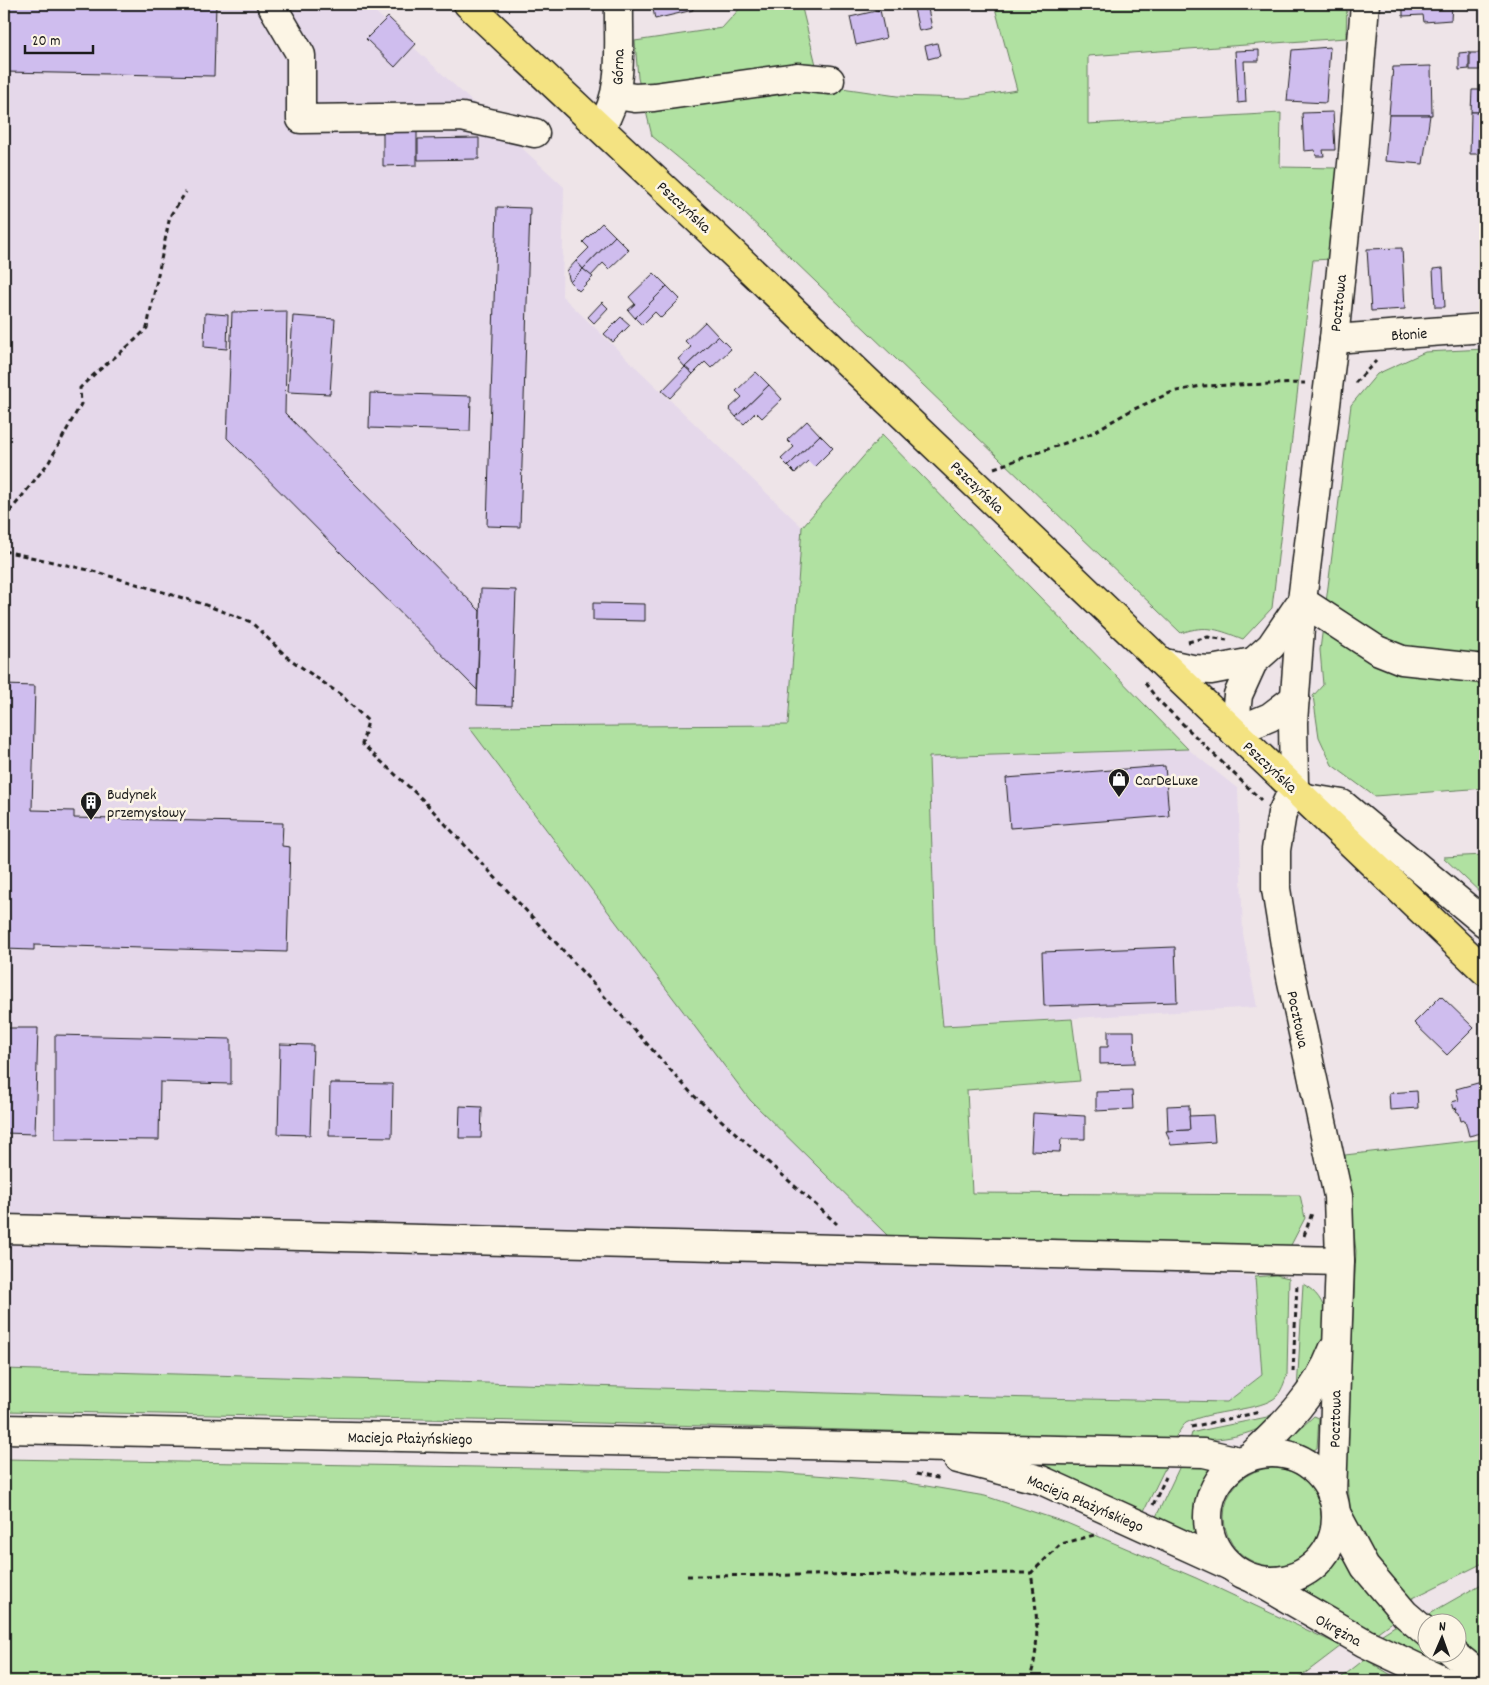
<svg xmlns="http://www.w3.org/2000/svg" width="1489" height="1685" font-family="Dekko,sans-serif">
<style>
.built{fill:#e5d8ea}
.green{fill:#b0e1a1;stroke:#667e5e}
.building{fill:#cfbdee;stroke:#1c1c1c}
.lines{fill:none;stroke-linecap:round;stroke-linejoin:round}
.minor-casing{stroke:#1c1c1c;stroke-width:31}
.major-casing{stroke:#1c1c1c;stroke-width:31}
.path{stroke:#1c1c1c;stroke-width:3;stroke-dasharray:5 4;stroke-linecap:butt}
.minor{stroke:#fcf5e5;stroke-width:28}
.major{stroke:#f4e382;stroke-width:28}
.labels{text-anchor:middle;stroke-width:5;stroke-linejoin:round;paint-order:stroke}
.street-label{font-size:16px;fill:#1c1c1c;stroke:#fcf5e5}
.poi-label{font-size:16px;fill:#1c1c1c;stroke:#fcf5e5;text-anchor:start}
</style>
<rect width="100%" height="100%" fill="#eee4e8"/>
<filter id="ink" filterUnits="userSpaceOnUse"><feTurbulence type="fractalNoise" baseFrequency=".02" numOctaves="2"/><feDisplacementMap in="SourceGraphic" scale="10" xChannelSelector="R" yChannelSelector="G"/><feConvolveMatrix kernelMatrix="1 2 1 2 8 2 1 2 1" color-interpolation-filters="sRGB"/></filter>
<g filter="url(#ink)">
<!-- built -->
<g class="built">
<path d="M4 4H367L564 187 562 296 802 527 788 725 470 727 888 1236 1255 1277 1262 1375 1227 1402 898 1395 4 1369Z"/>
<path d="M1188 749 1238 789 1243 934 1257 1007 943 1026 935 947 929 757Z"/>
</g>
<!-- green -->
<g class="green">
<path d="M744 4H801L821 85 897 96 965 98 1017 90 994 4H1347L1346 38 1088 56V124L1281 113 1280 167 1337 168 1332 259 1313 260 1272 608 1243 639C1219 630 1207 624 1181 633L739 208 652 136 638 78 635 41 722 28Z"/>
<path d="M1485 349V788L1374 796 1332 765 1319 737 1313 696 1323 685 1320 650 1351 405 1377 374 1425 352Z"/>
<path d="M882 435 1188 749 929 757 935 947 943 1026 1072 1019 1080 1081 967 1090 972 1193 1300 1195 1305 1218 1290 1247 963 1245 888 1236 750 1100 469 727 788 725 802 527Z"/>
<path d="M1485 855V897L1443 857Z"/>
<path d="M1485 1139V1562L1409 1600 1373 1555 1350 1508 1346 1461 1356 1251 1345 1155Z"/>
<path d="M1276 1275 1289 1278 1287 1375C1284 1383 1282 1390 1277 1396 1263 1411 1209 1410 1186 1423 1182 1426 1178 1434 1174 1439L524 1421 4 1411V1369L898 1395 1227 1402 1262 1375 1255 1277Z"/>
<path d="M1303 1284C1358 1314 1305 1402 1268 1424 1243 1438 1217 1440 1190 1440L1192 1433 1199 1431 1267 1417 1282 1409 1297 1392Z"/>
<path d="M1314 1416 1319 1418 1317 1448 1314 1450 1292 1442 1291 1437Z"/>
<path d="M4 1459 773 1472 897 1481 985 1496 1067 1523 1196 1578 1341 1646 1295 1681H4Z"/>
<path d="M1036 1463 1166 1466 1142 1515 1032 1465Z"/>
<path d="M1180 1466H1208L1211 1469C1197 1499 1192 1505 1197 1541L1155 1519Z"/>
<circle cx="1273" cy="1517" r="49"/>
<path d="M1340 1558 1346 1560 1374 1598 1394 1620 1375 1634 1300 1591 1318 1581Z"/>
<path d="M1485 1582V1661L1457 1638 1456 1622H1437L1427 1615Z"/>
<path d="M1398 1624 1426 1647V1652L1433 1653 1463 1677 1464 1681 1379 1636Z"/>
<path d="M1365 1659 1401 1681H1402H1337Z"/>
</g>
<!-- building -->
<g class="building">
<path d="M4 4H216L214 76 4 72Z"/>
<path d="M652 4H692L693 10 655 19Z"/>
<path d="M913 4H927L932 28 919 31Z"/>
<path d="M1403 4H1452L1451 20 1424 22 1423 15 1403 16Z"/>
<path d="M880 10 886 38 856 45 850 17Z"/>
<path d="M388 17 416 44 395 67 366 39Z"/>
<path d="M937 43 940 56 928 59 925 46Z"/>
<path d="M1330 47 1326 103 1287 101 1292 50Z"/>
<path d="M1259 50V61H1244L1246 102 1238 103 1235 51Z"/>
<path d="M1469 52V69L1459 70V53Z"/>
<rect x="1470" y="53" width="10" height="17"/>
<path d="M1481 53H1485V73L1483 74Z"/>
<path d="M1431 66 1432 115H1389L1393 67Z"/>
<path d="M1472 90H1480L1479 112H1471Z"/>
<path d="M1333 112 1335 150H1323L1324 156H1316L1315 150 1304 151 1302 113Z"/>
<path d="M1471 112H1479L1478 154H1470Z"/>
<path d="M1389 115H1430L1423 164 1385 161Z"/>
<path d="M417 131V165L383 166V132Z"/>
<path d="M479 138V159L418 160V139Z"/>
<path d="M497 207 530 208 520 527 487 526Z"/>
<path d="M602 223 615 236 583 269 576 261 589 248 583 242Z"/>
<path d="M615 236 629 250 609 269 603 263 591 276 583 269Z"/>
<path d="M1402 248 1405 309 1371 311 1367 249Z"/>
<path d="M576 261 583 269 570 282 567 271Z"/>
<path d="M1443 268 1445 307H1435L1433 269Z"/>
<path d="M583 269 593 277 579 291 570 282Z"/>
<path d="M654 273 667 286 635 318 628 310 635 304 629 297Z"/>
<path d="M667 286 680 299 661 318 655 312 642 325 635 318Z"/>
<path d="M602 302 608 308 594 323 588 317Z"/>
<path d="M287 311 285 413 480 611 477 690 227 438 232 312Z"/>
<path d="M205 313 228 315 227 349 204 347Z"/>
<path d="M293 316 335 319 330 394 288 392Z"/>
<path d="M621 317 630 325 613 342 604 334Z"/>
<path d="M705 322 718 336 685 367 678 359 691 347 685 341Z"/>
<path d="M718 336 731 349 711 368 705 362 693 374 685 367Z"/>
<path d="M685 367 693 374 670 398 662 391Z"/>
<path d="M756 372 769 385 736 417 729 409 742 397 736 391Z"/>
<path d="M769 385 782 399 762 418 756 412 744 424 736 417Z"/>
<path d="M370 393 471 396 470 431 369 428Z"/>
<path d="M807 421 820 435 788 466 781 459 794 447 787 440Z"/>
<path d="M820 435 833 448 814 467 808 461 795 473 788 466Z"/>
<path d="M481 589 516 590 512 706 477 705Z"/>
<path d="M593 603 645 604V621L593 620Z"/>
<path d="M4 685 35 686 32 810 74 811V818L283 823 282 846 290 847 287 952 34 945V950L4 949Z"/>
<path d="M1165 766 1169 816 1010 828 1006 778Z"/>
<path d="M1481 789H1485V838Z"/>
<path d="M1175 947 1177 1002 1044 1006 1042 952Z"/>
<path d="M1441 996 1474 1028 1447 1055 1414 1023Z"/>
<path d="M4 1028H38L35 1134 4 1133Z"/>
<path d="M1108 1031H1134L1135 1063 1100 1064V1047H1108Z"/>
<path d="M55 1035 231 1039V1084L160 1082 159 1140 55 1139Z"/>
<path d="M280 1044 313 1045 310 1135 278 1134Z"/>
<path d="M1485 1081V1132L1469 1136 1465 1120 1461 1121 1459 1113 1456 1111 1457 1108 1454 1109 1452 1102 1459 1100 1456 1089Z"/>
<path d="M330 1083 393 1084 392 1137 329 1136Z"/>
<path d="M1132 1091 1133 1109 1096 1111V1092Z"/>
<path d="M1417 1091 1418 1108 1390 1110 1389 1093Z"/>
<path d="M1189 1105 1190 1130 1168 1131 1167 1106Z"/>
<path d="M460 1106 482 1107 481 1138H459Z"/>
<path d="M1033 1113 1085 1116V1139H1061L1060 1152 1031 1151Z"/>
<path d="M1213 1115 1215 1142 1171 1145 1166 1131 1190 1130 1189 1116Z"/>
</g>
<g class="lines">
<!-- minor casing -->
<g class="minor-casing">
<g id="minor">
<path d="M271 4 301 55V119L462 117 535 133"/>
<path d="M616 95 635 98 654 97 797 77 830 80"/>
<path d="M601 127C625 91 618 45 619 4"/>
<path d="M1334 339 1485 328"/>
<path d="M1302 601 1377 650 1402 660 1485 669"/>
<path d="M1164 663 1192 669 1211 670 1253 662"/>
<path d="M1295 698 1270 717 1234 732 1238 695 1253 662 1271 646 1301 602"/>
<path d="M1306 798 1342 804 1485 923"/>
<path d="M4 1229 1340 1261"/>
<path d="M4 1429 1204 1453 1239 1461"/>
<circle cx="1272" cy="1517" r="64"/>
<path d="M1252 1455C1284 1425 1317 1392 1333 1350"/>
<path d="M958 1459 1041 1480 1230 1566"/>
<path d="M1332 1495 1340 1261 1338 1196 1288 963 1276 889V850L1282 813 1294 787 1293 722 1302 601 1334 339 1353 154 1365 4"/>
<path d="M1336 1513 1365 1567 1405 1614 1426 1632"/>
<path d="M1254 1579 1365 1643 1445 1681"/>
<path d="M1452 1652 1485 1679"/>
</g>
</g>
<!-- major casing -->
<g class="major-casing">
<path id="major" d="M468 4 712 233 1485 971"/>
</g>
<!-- path -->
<g class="path">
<path d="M1355 383 1376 361"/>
<path d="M994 468 1088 435 1130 411 1172 392 1201 386 1305 383"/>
<path d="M4 519 49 462 81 404 80 388C101 366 127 350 147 328L170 216 186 192"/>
<path d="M4 551 93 571 203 604 251 622 287 657 341 695 368 721 362 744 421 798 560 947 692 1094 837 1224"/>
<path d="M1188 642 1208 637 1227 640"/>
<path d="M1145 683 1157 699 1261 800"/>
<path d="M1304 1236 1312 1213"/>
<path d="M1293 1372 1297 1284"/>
<path d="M1191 1427 1260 1412"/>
<path d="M916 1474 942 1479"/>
<path d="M1153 1505 1166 1477"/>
<path d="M687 1576 1031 1573"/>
<path d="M1029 1681C1041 1647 1037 1609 1031 1573L1061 1544 1098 1534"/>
</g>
<!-- minor -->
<use href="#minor" class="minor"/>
<!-- major -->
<use href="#major" class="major"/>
</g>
</g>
<!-- icons -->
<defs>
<g id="shop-pin" transform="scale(1.125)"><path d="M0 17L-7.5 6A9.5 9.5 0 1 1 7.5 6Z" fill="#1c1c1c" stroke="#fcf5e5"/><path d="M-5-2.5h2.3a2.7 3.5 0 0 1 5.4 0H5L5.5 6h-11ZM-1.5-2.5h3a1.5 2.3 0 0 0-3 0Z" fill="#fff"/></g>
<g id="building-pin" transform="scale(1.125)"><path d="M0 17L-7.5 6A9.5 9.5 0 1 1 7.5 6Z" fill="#1c1c1c" stroke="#fcf5e5"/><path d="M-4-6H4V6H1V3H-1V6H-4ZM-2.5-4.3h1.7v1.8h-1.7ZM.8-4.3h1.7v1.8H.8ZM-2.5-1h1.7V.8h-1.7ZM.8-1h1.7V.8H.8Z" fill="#fff"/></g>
</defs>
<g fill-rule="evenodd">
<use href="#shop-pin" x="1119" y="779"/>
<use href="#building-pin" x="91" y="802"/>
</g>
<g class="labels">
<!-- street labels -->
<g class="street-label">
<text transform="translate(617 67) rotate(-88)" y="6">Górna</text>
<text transform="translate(685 206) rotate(43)" y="6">Pszczyńska</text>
<text transform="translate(1337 303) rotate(-84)" y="6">Pocztowa</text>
<text transform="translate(1409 333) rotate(-4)" y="6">Błonie</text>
<text transform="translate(978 486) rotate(44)" y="6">Pszczyńska</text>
<text transform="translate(1271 766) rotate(43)" y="6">Pszczyńska</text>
<text transform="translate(1299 1019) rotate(78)" y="6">Pocztowa</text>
<text transform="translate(1334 1419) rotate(-89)" y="6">Pocztowa</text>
<text transform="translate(410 1437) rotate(1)" y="6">Macieja Płażyńskiego</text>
<text transform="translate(1086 1502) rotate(23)" y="6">Macieja Płażyńskiego</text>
<text transform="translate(1339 1629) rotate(29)" y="6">Okrężna</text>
</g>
<!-- poi labels -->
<g class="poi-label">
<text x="1135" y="785">CarDeLuxe</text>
<text x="107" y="799">Budynek<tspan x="107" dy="18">przemysłowy</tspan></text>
</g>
</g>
<!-- margin -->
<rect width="1489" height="1685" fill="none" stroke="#fcf5e5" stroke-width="20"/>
<rect x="10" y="10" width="1469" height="1665" fill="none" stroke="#1c1c1c" stroke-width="2" filter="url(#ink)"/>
<!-- north arrow -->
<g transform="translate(1442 1638) rotate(2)"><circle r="24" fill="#fcf5e5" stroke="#a29e95"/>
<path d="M0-4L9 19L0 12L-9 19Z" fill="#1c1c1c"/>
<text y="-8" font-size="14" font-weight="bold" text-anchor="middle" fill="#1c1c1c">N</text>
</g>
<!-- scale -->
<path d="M25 45v8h68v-8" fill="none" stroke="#1c1c1c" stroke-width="2.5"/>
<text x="32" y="45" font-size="15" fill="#1c1c1c" stroke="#fcf5e5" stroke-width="4" paint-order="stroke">20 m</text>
</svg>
